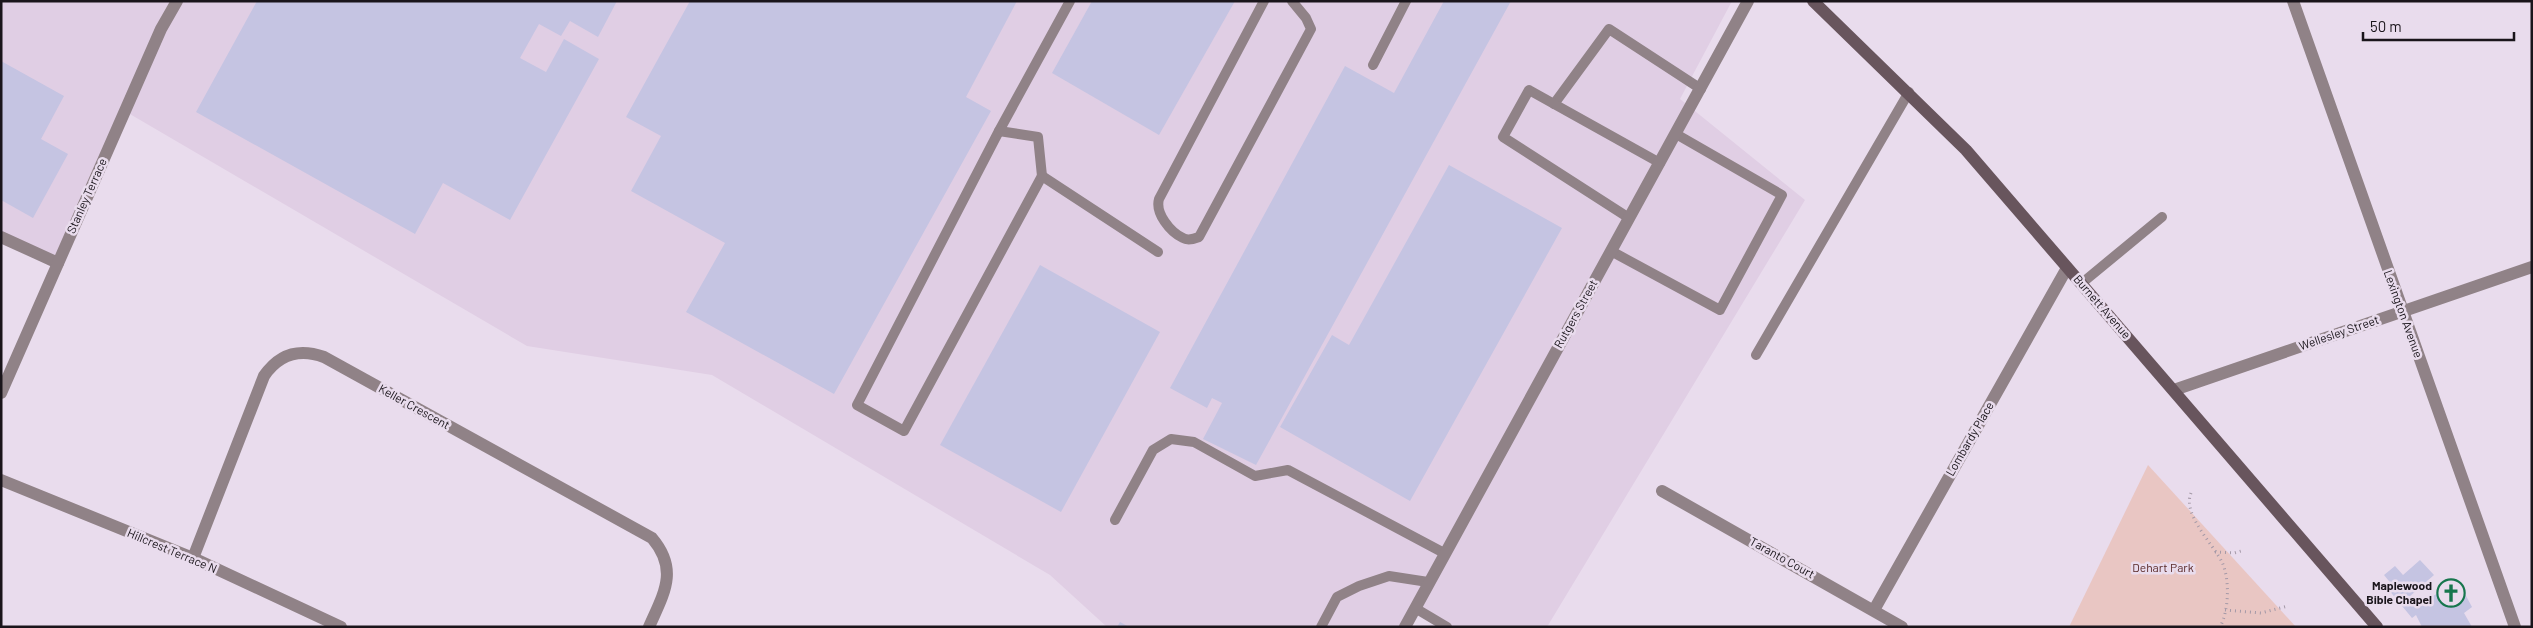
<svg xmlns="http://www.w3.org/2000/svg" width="2533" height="628" font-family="Barlow,sans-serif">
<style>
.built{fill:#e0cee4}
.green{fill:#e9c6c3}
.building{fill:#c5c4e2}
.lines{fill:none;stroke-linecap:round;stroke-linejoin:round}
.path{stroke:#a499a7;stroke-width:3;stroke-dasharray:1 4;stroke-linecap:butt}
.lane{stroke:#908287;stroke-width:10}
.street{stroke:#908287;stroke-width:12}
.secondary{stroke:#68555d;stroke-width:12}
.labels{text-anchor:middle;stroke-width:5;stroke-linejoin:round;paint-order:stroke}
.street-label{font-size:12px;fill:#1a151b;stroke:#e9dced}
.park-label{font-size:12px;fill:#582827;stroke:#e9dced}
.poi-label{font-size:12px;font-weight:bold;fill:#1a151b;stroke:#e9dced;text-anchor:end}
</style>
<rect width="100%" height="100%" fill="#e9dced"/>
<!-- built -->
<path class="built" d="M1 1H1732L1680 99 1805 200 1547 627H1447L1416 609 1406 627H1107L1050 575 712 375 527 346 123 110 57 268 1 241Z"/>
<!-- green -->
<path class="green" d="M2148 465 2296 627H2069Z"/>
<!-- building -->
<g class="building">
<path d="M257 1H617L598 37 570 21 561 36 539 24 520 58 546 72 564 39 599 59 510 220 443 183 415 234 196 112Z"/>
<path d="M690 1H1017L966 97 991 111 834 394 686 312 725 243 631 191 661 136 626 117Z"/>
<path d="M1092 1H1235L1159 135 1052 73Z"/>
<path d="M1444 1H1511L1256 465 1203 439 1222 403 1212 398 1207 408 1170 388 1345 66 1394 93Z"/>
<path d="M1 61 64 96 41 139 68 154 33 218 1 200Z"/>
<path d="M1449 165 1562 228 1410 501 1280 427 1332 335 1349 345Z"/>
<path d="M1040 265 1160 332 1061 512 940 445Z"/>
<path d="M2420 560 2434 575 2409 597 2418 605 2458 581 2472 607 2464 613 2472 627H2422L2416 615 2412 618 2388 589 2393 586 2384 575 2395 566 2403 575Z"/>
<path d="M1120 622 1129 627H1117Z"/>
</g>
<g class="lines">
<!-- path -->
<g class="path">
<path d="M2191 493C2182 514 2213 544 2222 562 2230 579 2229 611 2220 627"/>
<path d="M2215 552 2234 553 2241 551"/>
<path d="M2225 610 2261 613 2288 606"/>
</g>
<!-- lane -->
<g class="lane">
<path d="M1070 1 999 131 857 405 904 431 1042 176 1158 252"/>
<path d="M1264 1 1159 199C1155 213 1170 232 1183 238 1188 241 1194 239 1199 237L1311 29 1306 18 1292 1"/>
<path d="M1373 65 1406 1"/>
<path d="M1554 104 1609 29 1701 89"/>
<path d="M999 131 1038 137 1042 176"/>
<path d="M1629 218 1503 137 1529 90 1660 163"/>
<path d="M1611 251 1720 310 1782 195 1676 134"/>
<path d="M2082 283 2162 217"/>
<path d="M1756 355 1909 92"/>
<path d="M1115 520 1153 450 1171 439 1194 442 1255 476 1288 470 1444 553"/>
<path d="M1415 608 1447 627"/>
<path d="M1321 627 1337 597 1359 586 1389 576 1428 582"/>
</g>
<!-- street -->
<g class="street">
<path d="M2293 1 2515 627"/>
<path d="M1 237 58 263"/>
<path d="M2174 390 2532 267"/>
<path d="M1 393 161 29 177 1"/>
<path d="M1 480 193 558 341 627"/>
<path d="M1662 491 1902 627"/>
<path d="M193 558 264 376C279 354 299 348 324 357L652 538C679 570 664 593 649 627"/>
<path d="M1874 610 2067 268"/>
<path d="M1405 627 1748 1"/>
</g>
<!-- secondary -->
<path class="secondary" d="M1813 1 1966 150 2377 627"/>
</g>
<!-- icons -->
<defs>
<g id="church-ring" transform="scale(1.4375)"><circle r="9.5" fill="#e9dced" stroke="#17764d" stroke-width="1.5"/><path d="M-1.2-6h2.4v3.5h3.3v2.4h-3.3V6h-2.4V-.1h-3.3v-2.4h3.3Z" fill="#17764d"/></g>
</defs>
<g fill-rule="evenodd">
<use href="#church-ring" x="2451" y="593"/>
</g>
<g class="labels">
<!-- street labels -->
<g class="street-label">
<text transform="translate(87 196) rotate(-66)" y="4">Stanley Terrace</text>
<text transform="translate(2102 307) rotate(49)" y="4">Burnett Avenue</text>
<text transform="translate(1576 314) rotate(-61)" y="4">Rutgers Street</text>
<text transform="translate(2403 314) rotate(70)" y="4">Lexington Avenue</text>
<text transform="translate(2339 333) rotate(-19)" y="4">Wellesley Street</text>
<text transform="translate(414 407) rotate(29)" y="4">Keller Crescent</text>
<text transform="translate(1970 439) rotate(-60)" y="4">Lombardy Place</text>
<text transform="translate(172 551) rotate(23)" y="4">Hillcrest Terrace N</text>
<text transform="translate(1782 558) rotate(29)" y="4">Taranto Court</text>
</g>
<!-- park labels -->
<g class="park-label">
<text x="2163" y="572">Dehart Park</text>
</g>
<!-- poi labels -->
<g class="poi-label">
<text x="2432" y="590">Maplewood<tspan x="2432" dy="14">Bible Chapel</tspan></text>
</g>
</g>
<!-- border -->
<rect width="2533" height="628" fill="none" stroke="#1a151b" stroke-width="5"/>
<!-- scale -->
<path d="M2363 32v8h151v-8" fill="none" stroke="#1a151b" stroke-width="2.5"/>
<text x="2370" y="32" font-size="15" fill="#1a151b" stroke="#e9dced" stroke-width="4" paint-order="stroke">50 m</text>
</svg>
